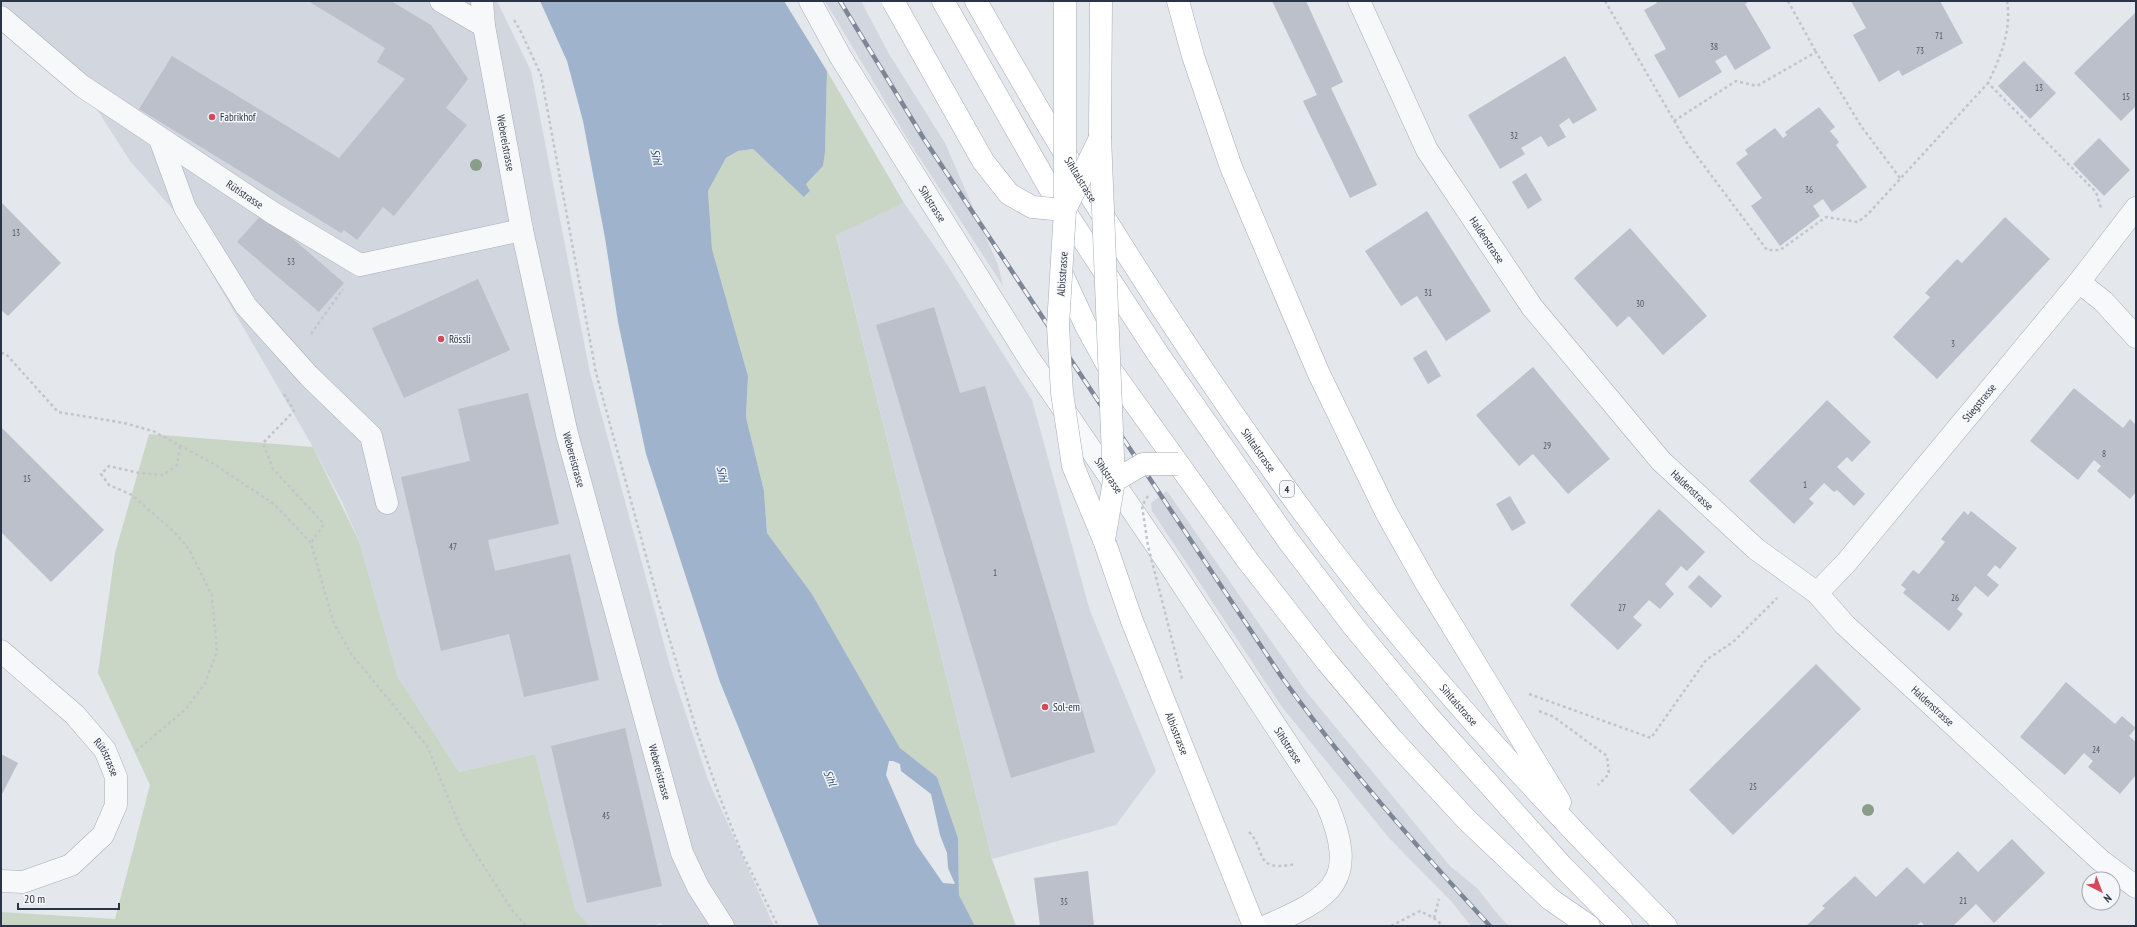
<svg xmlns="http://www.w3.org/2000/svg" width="2137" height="927" font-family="'PT Sans Narrow',sans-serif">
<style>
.built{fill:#d2d6de}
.green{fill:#c9d6c5}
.water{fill:#9fb4cc;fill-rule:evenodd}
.building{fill:#bbc0ca}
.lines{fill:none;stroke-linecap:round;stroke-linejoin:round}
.minor-casing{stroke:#a9aeb7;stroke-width:23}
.major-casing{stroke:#a3abb8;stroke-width:23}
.path{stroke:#c2c5cb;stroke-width:2.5;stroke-dasharray:3 3;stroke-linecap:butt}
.minor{stroke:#f7f8fa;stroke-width:22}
.major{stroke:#fff;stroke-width:22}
.rail-casing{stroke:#7d8696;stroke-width:4.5}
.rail{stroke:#f4f6f9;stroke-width:3;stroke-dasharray:9;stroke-linecap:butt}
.major-bridge-casing{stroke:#a3abb8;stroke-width:23;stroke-linecap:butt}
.path-bridge{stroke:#c2c5cb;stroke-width:2.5;stroke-dasharray:3 3;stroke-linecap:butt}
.major-bridge{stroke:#fff;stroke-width:22}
.tree{fill:#899d89}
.poi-dot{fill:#d1495b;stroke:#f4f6f9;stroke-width:1.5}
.labels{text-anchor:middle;stroke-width:3;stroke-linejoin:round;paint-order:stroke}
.number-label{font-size:9px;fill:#4f5766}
.shield{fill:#f4f6f9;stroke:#676e7b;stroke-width:1}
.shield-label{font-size:10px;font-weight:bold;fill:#2b3445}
.poi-label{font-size:11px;fill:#2b3445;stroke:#f4f6f9;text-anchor:start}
.street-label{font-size:11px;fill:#2b3445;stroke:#f4f6f9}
.water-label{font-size:12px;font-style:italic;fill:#34527a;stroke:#f4f6f9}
</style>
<rect width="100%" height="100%" fill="#e4e7ec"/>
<!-- built -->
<g class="built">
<path d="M1 1H497L531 71 590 373 670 666 708 780 774 926H663L661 923 652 926H590L575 911 535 754 459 772 398 677 359 541 342 502 313 447 177 214 130 161 82 86 1 17Z"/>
<path d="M825 1H861L889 54 945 143 998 265 1003 286 910 143Z"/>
<path d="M904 203 946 263 1032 400 1090 611 1156 771 1116 825 992 859 836 234Z"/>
<path d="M1167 491 1305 690 1450 866 1477 888 1500 917 1509 926H1471L1451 901 1390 839 1282 707 1152 511 1151 503Z"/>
</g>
<!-- green -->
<g class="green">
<path d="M827 71 904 203 836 235 992 859 1016 926H975L959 895 958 838 937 777 900 748 812 594 767 533 764 491 746 417 748 376 712 249 708 191 726 158 738 151 753 149 805 197 810 191 806 184 823 166 825 152Z"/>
<path d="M149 434 313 447 359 541 398 677 459 772 535 754 575 910 590 926H1V912L115 919 150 785 98 673 115 553Z"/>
</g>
<!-- water -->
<path class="water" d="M540 1H784L827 71 825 153 823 166 806 184 810 191 804 197 753 149 738 151 726 158 708 191 712 249 748 376 746 417 764 491 767 533 812 594 900 748 937 777 958 838 959 895 975 926H819L720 682 646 454 618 322 605 238 583 121 567 61ZM889 761H893L900 764 901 771 931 794 940 835 947 853 948 868 955 884 943 883 916 844 886 775Z"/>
<!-- building -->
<g class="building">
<path d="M308 1H391L431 25 468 79 446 108 467 125 394 216 383 207 357 240 344 230 341 233 139 109 172 56 339 158 405 79 377 62 385 48Z"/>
<path d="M1272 1H1306L1343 82 1331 88 1377 185 1350 198 1303 101 1317 95Z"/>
<path d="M1655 1H1749L1745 4 1771 48 1735 70 1726 55 1715 61 1722 72 1679 98 1654 55 1666 49 1644 10 1657 3Z"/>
<path d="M1851 1H1940L1963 43 1902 76 1899 70 1879 82 1853 35 1866 28Z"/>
<path d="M2136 12V106L2121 121 2074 73Z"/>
<path d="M1565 56 1597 110 1573 124 1569 118 1559 125 1566 137 1548 147 1541 136 1521 148 1525 154 1500 169 1468 115Z"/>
<path d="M2024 61 2056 93 2030 119 1998 86Z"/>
<path d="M1819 107 1835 127 1830 131 1839 142 1836 145 1867 187 1832 212 1823 199 1813 206 1820 216 1780 246 1751 206 1762 198 1736 163 1748 154 1745 150 1775 128 1783 138 1787 135 1785 132Z"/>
<path d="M2099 138 2130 170 2104 196 2073 164Z"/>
<path d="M1526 173 1542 200 1528 209 1512 182Z"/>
<path d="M1 202 61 263 8 316 1 310Z"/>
<path d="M1427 211 1491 311 1446 341 1417 296 1401 306 1365 251Z"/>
<path d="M263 213 344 283 319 312 237 242Z"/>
<path d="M2005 217 2050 259 1937 379 1893 337 1930 297 1925 293 1957 259 1962 263Z"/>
<path d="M1630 228 1707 316 1663 355 1629 316 1617 327 1574 278Z"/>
<path d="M478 279 510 350 404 398 372 328Z"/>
<path d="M934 307 960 393 985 386 1095 752 1011 778 876 325Z"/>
<path d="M1426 350 1441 376 1428 384 1413 358Z"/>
<path d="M1533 367 1610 459 1568 494 1533 454 1519 466 1476 415Z"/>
<path d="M2074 388 2123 428 2130 419 2136 425V492L2130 499 2097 471 2101 466 2094 460 2078 480 2030 441Z"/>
<path d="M528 393 559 524 488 540 495 571 570 554 599 680 524 697 509 634 441 651 401 477 470 461 458 409Z"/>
<path d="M1827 400 1871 442 1852 462 1847 457 1837 467 1865 494 1854 506 1837 490 1834 492 1824 483 1809 499 1814 503 1794 524 1749 481Z"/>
<path d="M1 427 104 530 51 582 1 532Z"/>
<path d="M1510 496 1526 523 1512 531 1496 504Z"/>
<path d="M1659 509 1705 552 1687 571 1681 566 1665 584 1674 594 1660 609 1649 600 1633 617 1642 625 1618 650 1570 605Z"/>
<path d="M1964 511 1968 515 1971 511 2017 548 2000 569 1995 565 1987 575 1999 585 1988 597 1975 586 1957 609 1963 614 1949 631 1903 593 1906 589 1901 585 1913 570 1919 574 1945 542 1941 539Z"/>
<path d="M1699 575 1722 596 1711 608 1688 587Z"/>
<path d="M1816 664 1861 709 1733 835 1689 790Z"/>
<path d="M2066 682 2115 724 2122 716 2136 728 2129 736 2136 742V775L2120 794 2088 767 2093 761 2084 753 2065 775 2020 737Z"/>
<path d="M625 728 662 886 587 903 551 746Z"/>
<path d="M1 754 18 763 1 796Z"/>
<path d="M2012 839 2045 873 1994 923 1976 904 1953 926H1925L1921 922 1916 926H1806L1825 908 1822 906 1855 876 1876 897 1907 867 1924 884 1958 851 1978 872Z"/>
<path d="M1088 871 1094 926H1040L1034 878Z"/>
</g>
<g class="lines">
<!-- minor casing -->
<g class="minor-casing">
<g id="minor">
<path d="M441 1 484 26"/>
<path id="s1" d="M482 1 484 26 522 230 567 434 682 853 698 887 723 926"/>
<path id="s2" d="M810 1 840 56 1030 360 1169 564 1327 804C1359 880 1334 897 1266 926"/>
<path id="s3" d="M1359 1 1427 150 1532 307 1661 461 1756 549 1817 593 1845 625 2100 860 2136 887"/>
<path id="s4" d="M1 17 82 86 273 213 360 265 522 230"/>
<path d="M160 139 185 208 246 306 309 376 371 436 387 503"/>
<path d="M2079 282 2103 301 2136 337"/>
<path id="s5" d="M1817 593 1846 563 2079 282 2136 208"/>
<path id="s6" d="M1 651 75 715 105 750 116 777V805L103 835 71 865 23 882 1 881"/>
</g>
</g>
<!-- major casing -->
<g class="major-casing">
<g id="major">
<path d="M943 1 1049 187 1158 354 1287 539 1354 627 1428 716 1562 866 1621 926"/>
<path id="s7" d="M976 1C1077 180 1186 354 1309 520 1416 665 1540 798 1666 926"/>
<path d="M1178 1 1193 56 1231 167 1319 374 1386 512 1426 583 1560 802"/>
<path d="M1100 136 1101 1"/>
<path d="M1062 274 1086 326 1108 366 1248 561 1327 662 1392 739 1467 820 1550 899 1589 926"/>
<path id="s8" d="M1104 540 1132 621 1254 926"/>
</g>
</g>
<!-- path -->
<g class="path">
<path d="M1605 1 1687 143 1767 250H1780L1826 217 1858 222 1868 214 1988 83"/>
<path d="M1788 1 1816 52"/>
<path d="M2007 1C2012 30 2000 58 1988 83L2096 192 2101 208"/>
<path d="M514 20 520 30 541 75 596 373 660 607 697 732 719 795 740 849 778 926"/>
<path d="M1674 121 1736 81 1757 86 1816 52 1861 126 1900 178"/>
<path d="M311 334 343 289"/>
<path d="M1 353 6 354 58 412 124 423 153 431 214 464 274 504 311 543 334 624 352 655 427 746 463 834 512 910 526 926"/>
<path d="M284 394 294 411 263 443 273 469 324 524 311 543"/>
<path d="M1529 694 1651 738 1706 660 1733 642 1777 598"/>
<path d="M1539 711 1554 717 1607 756 1609 774 1598 785"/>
<path d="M136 751 186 709 205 683 217 652 212 596 189 549 173 531 132 495 109 485 101 474 109 466 139 473 163 475 177 465 180 446"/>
<path d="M1249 832C1267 849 1252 873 1295 864"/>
<path d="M1434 918 1439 899"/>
<path d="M1391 926 1420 911 1434 918 1443 926"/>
</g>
<!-- minor -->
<use href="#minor" class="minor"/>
<!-- major -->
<use href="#major" class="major"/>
<!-- rail casing -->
<g class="rail-casing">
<path id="rail" d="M840 1 924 139 1281 676C1345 765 1416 846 1490 926"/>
</g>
<!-- rail -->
<use href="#rail" class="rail"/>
<!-- major-bridge casing -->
<g class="major-bridge-casing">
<g id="major-bridge">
<path d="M893 1 983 161 1009 194 1032 207 1065 210 1100 138"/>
<path d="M1065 1V210L1058 326 1062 393 1073 466 1104 540"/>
<path d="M1100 136 1114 481 1104 540"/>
<path d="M1114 481 1143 464H1178"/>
</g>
</g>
<!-- path-bridge -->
<path class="path-bridge" d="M1148 496 1142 506 1148 546 1182 679"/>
<!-- major-bridge -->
<use href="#major-bridge" class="major-bridge"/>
</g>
<!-- trees -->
<g class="tree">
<circle cx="476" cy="165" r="6"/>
<circle cx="1868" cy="810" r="6"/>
</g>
<!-- markers -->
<g class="poi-dot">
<circle cx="212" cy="117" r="4"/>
<circle cx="441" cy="339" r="4"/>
<circle cx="1045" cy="707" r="4"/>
</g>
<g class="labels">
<!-- number labels -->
<g class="number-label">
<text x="1939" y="39">71</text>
<text x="1714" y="50">38</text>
<text x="1920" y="54">73</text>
<text x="2039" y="91">13</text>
<text x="2126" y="100">15</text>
<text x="1514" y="139">32</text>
<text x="1809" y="193">36</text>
<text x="16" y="236">13</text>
<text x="291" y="265">53</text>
<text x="1428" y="296">31</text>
<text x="1640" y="307">30</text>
<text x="1953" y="347">3</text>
<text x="1547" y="449">29</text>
<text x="2104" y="457">8</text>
<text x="27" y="482">15</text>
<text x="1805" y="488">1</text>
<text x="453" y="550">47</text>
<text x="995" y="576">1</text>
<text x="1955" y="601">26</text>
<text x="1622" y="611">27</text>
<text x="2096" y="753">24</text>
<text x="1753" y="790">25</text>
<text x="606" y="819">45</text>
<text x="1963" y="904">21</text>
<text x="1064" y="905">35</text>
</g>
<!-- shield labels -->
<rect class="shield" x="1280" y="481" width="14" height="16" rx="3"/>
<g class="shield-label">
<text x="1287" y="493">4</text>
</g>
<!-- poi labels -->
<g class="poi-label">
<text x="220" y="121">Fabrikhof</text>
<text x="449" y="343">Rössli</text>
<text x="1053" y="711">Sol-em</text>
</g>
<!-- street labels -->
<g class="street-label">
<text dy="4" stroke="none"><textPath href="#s1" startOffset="144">Webereistrasse</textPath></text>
<text dy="4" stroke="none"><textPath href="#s7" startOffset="207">Sihltalstrasse</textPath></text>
<text dy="4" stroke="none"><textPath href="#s4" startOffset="302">Rütistrasse</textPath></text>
<text dy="4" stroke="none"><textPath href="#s2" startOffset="237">Sihlstrasse</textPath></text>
<text dy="4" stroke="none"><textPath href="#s3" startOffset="272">Haldenstrasse</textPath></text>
<text transform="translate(1062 274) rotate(-86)" y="4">Albisstrasse</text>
<text dy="4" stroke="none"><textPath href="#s5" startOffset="250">Stiegstrasse</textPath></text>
<text dy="4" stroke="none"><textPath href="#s7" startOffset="531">Sihltalstrasse</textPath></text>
<text dy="4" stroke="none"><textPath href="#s1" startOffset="468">Webereistrasse</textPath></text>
<text dy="4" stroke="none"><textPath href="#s2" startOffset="561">Sihlstrasse</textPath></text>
<text dy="4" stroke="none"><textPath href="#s3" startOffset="596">Haldenstrasse</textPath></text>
<text dy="4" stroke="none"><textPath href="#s7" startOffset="855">Sihltalstrasse</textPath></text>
<text dy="4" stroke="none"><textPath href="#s3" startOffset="920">Haldenstrasse</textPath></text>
<text dy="4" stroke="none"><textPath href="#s8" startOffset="207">Albisstrasse</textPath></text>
<text dy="4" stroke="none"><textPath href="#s2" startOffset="885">Sihlstrasse</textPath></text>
<text dy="4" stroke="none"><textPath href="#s6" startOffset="151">Rütistrasse</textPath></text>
<text dy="4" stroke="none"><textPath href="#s1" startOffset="792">Webereistrasse</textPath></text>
</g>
<!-- water labels -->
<g class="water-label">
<text transform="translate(656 157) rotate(78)" y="4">Sihl</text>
<text transform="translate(722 474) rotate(78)" y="4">Sihl</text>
<text transform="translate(830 778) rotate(68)" y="4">Sihl</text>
</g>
</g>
<!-- border -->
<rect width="2137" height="927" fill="none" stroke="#2b3445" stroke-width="4"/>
<!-- north arrow -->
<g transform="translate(2101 891) rotate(138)"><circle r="19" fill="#f4f6f9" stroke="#a4a8b1"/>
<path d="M0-3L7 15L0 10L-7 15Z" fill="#d1495b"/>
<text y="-6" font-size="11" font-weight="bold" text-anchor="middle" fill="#2b3445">N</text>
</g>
<!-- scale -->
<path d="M18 903v6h101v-6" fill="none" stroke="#2b3445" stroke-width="2"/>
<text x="24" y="903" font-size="12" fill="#2b3445" stroke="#f4f6f9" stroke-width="3" paint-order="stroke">20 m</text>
</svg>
